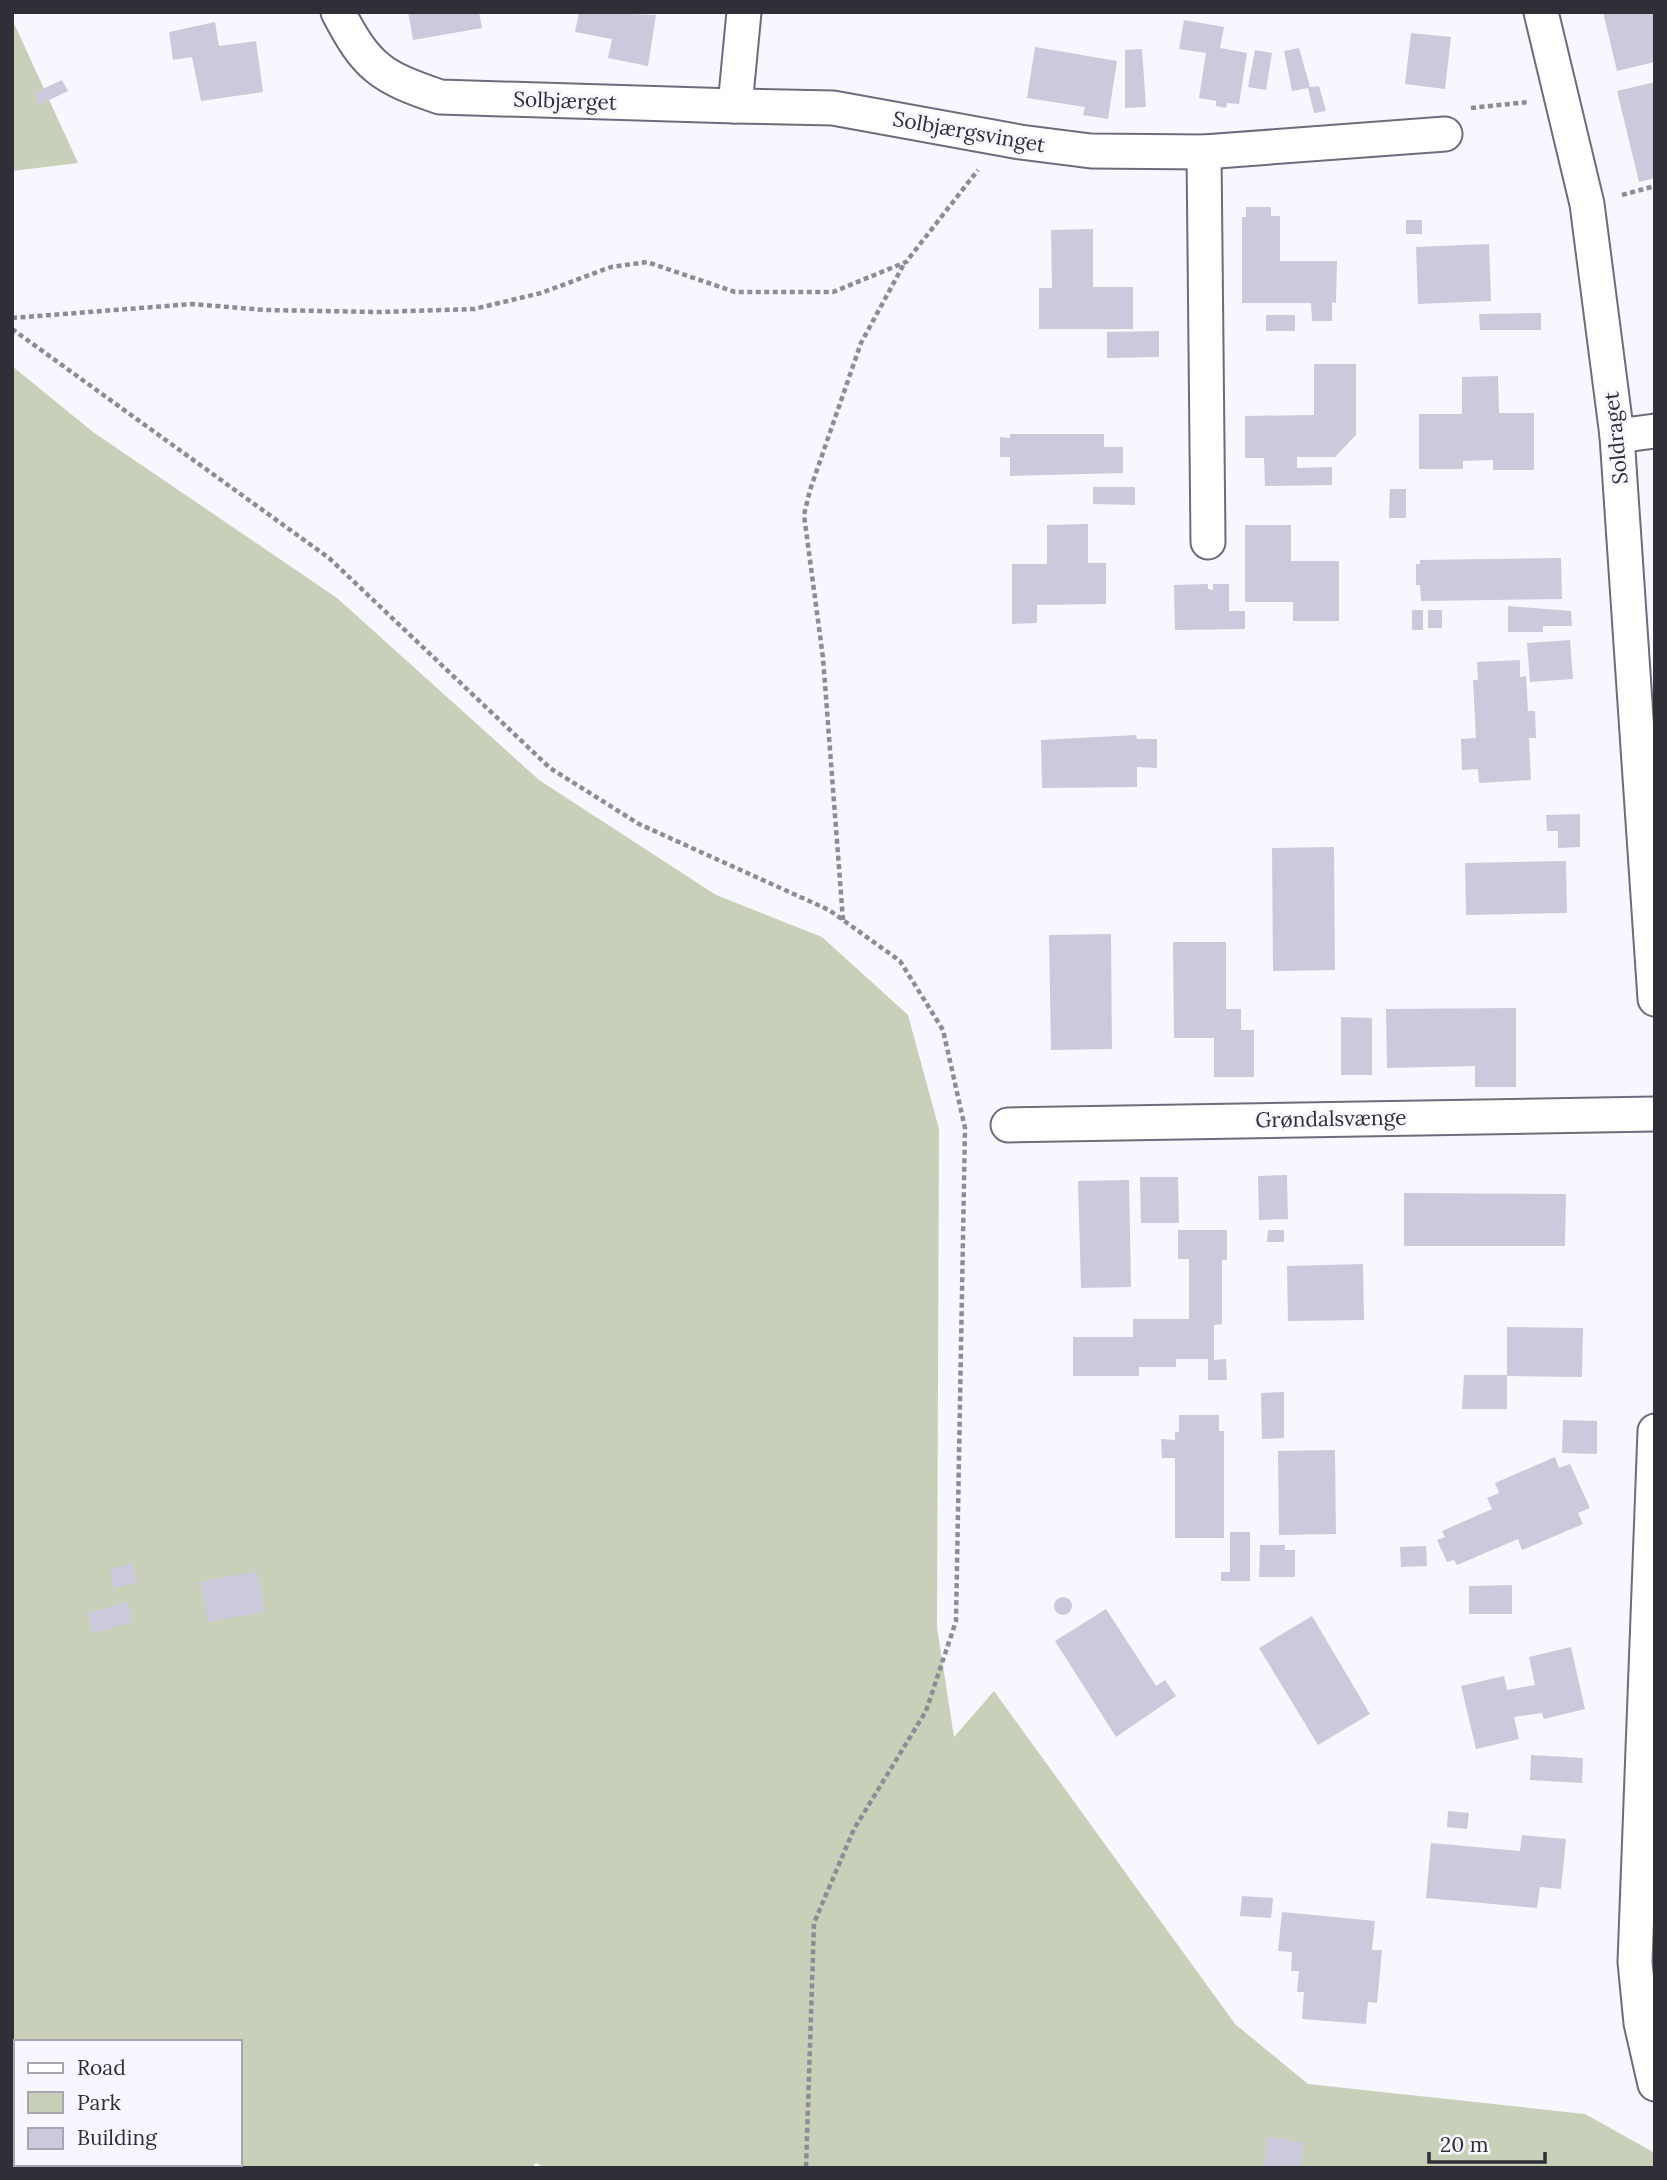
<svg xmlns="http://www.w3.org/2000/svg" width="1667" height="2180" font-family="Lora,serif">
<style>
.green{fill:#c8d0b9;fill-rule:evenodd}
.building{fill:#cdc9dc}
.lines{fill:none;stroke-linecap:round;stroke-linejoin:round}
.street-casing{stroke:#6f6b7c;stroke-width:37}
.path{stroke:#8d8b93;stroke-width:4.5;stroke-dasharray:5 3.5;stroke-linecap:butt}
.street{stroke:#fff;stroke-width:33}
.labels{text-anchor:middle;stroke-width:6;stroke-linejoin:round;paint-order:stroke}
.street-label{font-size:21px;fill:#302e36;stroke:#f8f6fe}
</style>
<rect width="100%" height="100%" fill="#f8f6fe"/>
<!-- green -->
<g class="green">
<path d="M12 19 78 163 12 171Z"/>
<path d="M12 366 93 432 337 598 539 780 716 895 822 937 908 1015 939 1129 937 1627 954 1737 994 1691 1235 2024 1308 2084 1585 2114 1655 2153V2168H546L536 2163 531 2168H12ZM16 2042H240V2164H16Z"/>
</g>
<!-- building -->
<g class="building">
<path d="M408 12H479L482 28 413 40Z"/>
<path d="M579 12 656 15 648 66 608 58 612 39 575 32Z"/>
<path d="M1603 12H1655V62L1617 71Z"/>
<path d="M1184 20 1224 27 1220 48 1247 53 1239 104 1227 103 1226 108 1216 106V101L1199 98 1206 53 1179 49Z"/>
<path d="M215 22 219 46 256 41 263 92 201 101 192 57 173 60 169 32Z"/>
<path d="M1411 33 1451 37 1445 89 1405 84Z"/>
<path d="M1035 47 1117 61 1108 119 1083 115 1085 107 1027 98Z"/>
<path d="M1299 48 1310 87 1319 86 1326 111 1314 113 1308 88 1292 91 1284 51Z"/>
<path d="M1142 49 1146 107 1125 108V50Z"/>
<path d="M1255 50 1272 53 1266 90 1248 87Z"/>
<path d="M62 80 68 91 39 105 34 93Z"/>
<path d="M1655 82V178L1639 182 1617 91Z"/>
<path d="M1246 207H1271V216H1280V261H1337L1336 303 1332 302V321H1312L1311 303H1242V217H1246Z"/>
<rect x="1406" y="220" width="16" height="14"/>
<path d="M1093 229V287H1133V329H1039V288H1052L1051 230Z"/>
<path d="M1489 244 1491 301 1418 304 1416 247Z"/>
<path d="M1541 313V330H1480L1479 314Z"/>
<rect x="1266" y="315" width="29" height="16"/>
<path d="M1159 331V357L1107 358V332Z"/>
<path d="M1314 364H1356V435L1335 457H1297V468L1332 467V485L1265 486 1264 458H1245V416L1314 415Z"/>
<path d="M1498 376 1499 413H1534V470H1493V460L1463 461V469H1419V414H1462V377Z"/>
<path d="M1010 434H1104V447H1123V473L1010 476V457H1000V437L1010 438Z"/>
<path d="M1093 487H1135V505L1093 504Z"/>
<path d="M1390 489H1406V518H1389Z"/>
<path d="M1088 524V563H1106V604L1037 605V623L1012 624V564H1047V525Z"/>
<path d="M1245 525H1291V561H1339V621H1293V602H1245Z"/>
<path d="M1561 558 1562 599 1421 601 1420 585H1416V564H1420V560Z"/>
<path d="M1208 584V589L1213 590V584H1229V611H1245V629L1175 630 1174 585Z"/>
<path d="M1508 606 1571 611 1572 626H1543V632H1508Z"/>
<rect x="1412" y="610" width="11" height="20"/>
<rect x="1428" y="610" width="14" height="18"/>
<path d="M1570 640 1573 679 1530 682 1527 643Z"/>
<path d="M1520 660V677L1526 676 1528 711H1535L1536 738H1529L1531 780 1479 783 1478 769 1462 770 1461 739 1476 738 1473 680H1478L1477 662Z"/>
<path d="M1136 735 1137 739H1157V768L1137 767V787L1042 788 1041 740Z"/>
<path d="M1580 814V847L1558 848V831H1547L1546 815Z"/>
<path d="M1334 847 1335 970 1273 971 1272 848Z"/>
<path d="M1566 861 1567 913 1466 915 1465 863Z"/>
<path d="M1111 934 1112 1049 1051 1050 1049 935Z"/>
<path d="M1173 942H1226V1009H1241V1030H1254V1077H1214V1038H1174Z"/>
<path d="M1516 1008V1087H1475V1066L1387 1068 1386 1009Z"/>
<path d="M1341 1017 1372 1018V1075H1341Z"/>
<path d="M1287 1175 1288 1219 1259 1220 1258 1176Z"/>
<path d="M1140 1177H1178L1179 1223H1141Z"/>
<path d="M1129 1180 1131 1287 1081 1288 1078 1181Z"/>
<path d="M1404 1193 1566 1194 1565 1246H1404Z"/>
<path d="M1178 1230H1227V1260H1222V1324L1214 1325V1360L1226 1359 1227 1380H1208V1359H1176V1367H1139V1376H1073V1337H1133V1319H1189V1259H1178Z"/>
<path d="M1268 1230H1284V1242H1267Z"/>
<path d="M1363 1264 1364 1320 1288 1321 1287 1266Z"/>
<path d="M1507 1327 1583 1328 1582 1377 1507 1376V1409H1462L1464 1375H1507Z"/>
<path d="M1284 1392V1438L1262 1439 1261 1393Z"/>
<path d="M1179 1415H1219V1431H1224V1538H1175V1458H1162L1161 1439 1175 1440V1432H1179Z"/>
<path d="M1563 1420 1597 1421V1454L1562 1453Z"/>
<path d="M1335 1450 1336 1534 1279 1535 1278 1451Z"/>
<path d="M1555 1457 1559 1468 1570 1464 1590 1508 1578 1513 1583 1524 1522 1550 1518 1539 1457 1565 1454 1560 1447 1562 1437 1540 1445 1537 1442 1531 1492 1509 1487 1498 1499 1493 1495 1483Z"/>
<path d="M1230 1532H1250V1581H1221V1572H1230Z"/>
<path d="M1260 1545H1285V1550H1295V1577H1259Z"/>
<path d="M1426 1546 1427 1566 1401 1567 1400 1547Z"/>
<path d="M132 1563 137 1582 114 1589 109 1570Z"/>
<path d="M257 1571 265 1612 208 1622 200 1582Z"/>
<path d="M1512 1585V1614H1469V1586Z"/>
<circle cx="1063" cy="1606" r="9"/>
<path d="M128 1602 133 1622 93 1633 87 1613Z"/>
<path d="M1106 1609 1156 1686 1165 1680 1176 1696 1116 1737 1055 1641Z"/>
<path d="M1312 1616 1370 1714 1318 1745 1259 1648Z"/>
<path d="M1571 1647 1585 1709 1544 1719 1542 1713 1514 1717 1519 1739 1476 1749 1461 1686 1504 1676 1507 1690 1535 1685 1529 1657Z"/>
<path d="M1531 1755 1583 1758 1582 1783 1530 1780Z"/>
<path d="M1448 1811 1469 1813 1467 1829 1447 1827Z"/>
<path d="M1522 1835 1566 1839 1561 1889 1540 1887 1537 1908 1426 1898 1431 1843 1520 1851Z"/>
<path d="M1242 1896 1273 1898 1271 1918 1240 1916Z"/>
<path d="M1282 1912 1375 1921 1372 1950H1382L1377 2003 1368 2002 1366 2024 1302 2019 1304 1992H1297L1299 1971H1291L1292 1952 1278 1951Z"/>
<path d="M1268 2137 1304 2142 1301 2168H1264Z"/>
</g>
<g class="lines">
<!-- street casing -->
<g class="street-casing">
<g id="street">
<path d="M338 12C367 68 381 77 440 97L735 106 744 12"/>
<path d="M1541 12 1587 204 1617 436 1655 999"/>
<path d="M735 106 833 108 1020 142 1091 151 1204 152 1445 134"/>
<path d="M1204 152 1208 542"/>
<path d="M1617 436 1655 431"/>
<path d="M1008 1125 1655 1114"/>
<path d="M1655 1431 1635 1962 1641 2023 1655 2084"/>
</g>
</g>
<!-- path -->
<g class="path">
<path d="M1471 108 1528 102"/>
<path d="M1622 195 1655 186"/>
<path d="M12 318 192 304 265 310 379 312 474 309 541 293 611 267 647 262 735 292H833L906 262 978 170"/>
<path d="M12 329 329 558 550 768 639 824 829 910 900 961 943 1030 965 1128 956 1621 926 1711 854 1829 814 1923 806 2168"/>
<path d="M843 920 823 658 804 515 810 490 861 343 905 262"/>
</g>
<!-- street -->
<use href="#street" class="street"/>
</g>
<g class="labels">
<!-- street labels -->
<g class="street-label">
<text transform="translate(565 101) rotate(2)" y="7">Solbjærget</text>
<text transform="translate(969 132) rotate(10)" y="7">Solbjærgsvinget</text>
<text transform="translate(1616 438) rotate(-96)" y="7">Soldraget</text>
<text transform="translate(1331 1119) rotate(-1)" y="7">Grøndalsvænge</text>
</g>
</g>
<!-- border -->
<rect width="1667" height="2180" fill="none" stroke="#302e36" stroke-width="28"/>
<!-- legend -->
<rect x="14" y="2040" width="228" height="126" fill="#f8f6fe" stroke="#a8a6ae" stroke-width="2"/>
<rect x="28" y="2063" width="35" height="10" fill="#ffffff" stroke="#a8a6ae" stroke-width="2"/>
<text x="77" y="2075" font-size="21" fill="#302e36">Road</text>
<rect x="28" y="2092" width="35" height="21" fill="#c8d0b9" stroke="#a8a6ae" stroke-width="2"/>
<text x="77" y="2110" font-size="21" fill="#302e36">Park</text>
<rect x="28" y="2128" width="35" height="21" fill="#cdc9dc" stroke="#a8a6ae" stroke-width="2"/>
<text x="77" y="2145" font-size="21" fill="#302e36">Building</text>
<!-- scale -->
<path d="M1429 2152v10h116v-10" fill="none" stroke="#302e36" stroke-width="3.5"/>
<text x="1440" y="2152" font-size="21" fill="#302e36" stroke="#f8f6fe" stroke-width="5" paint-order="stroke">20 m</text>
</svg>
